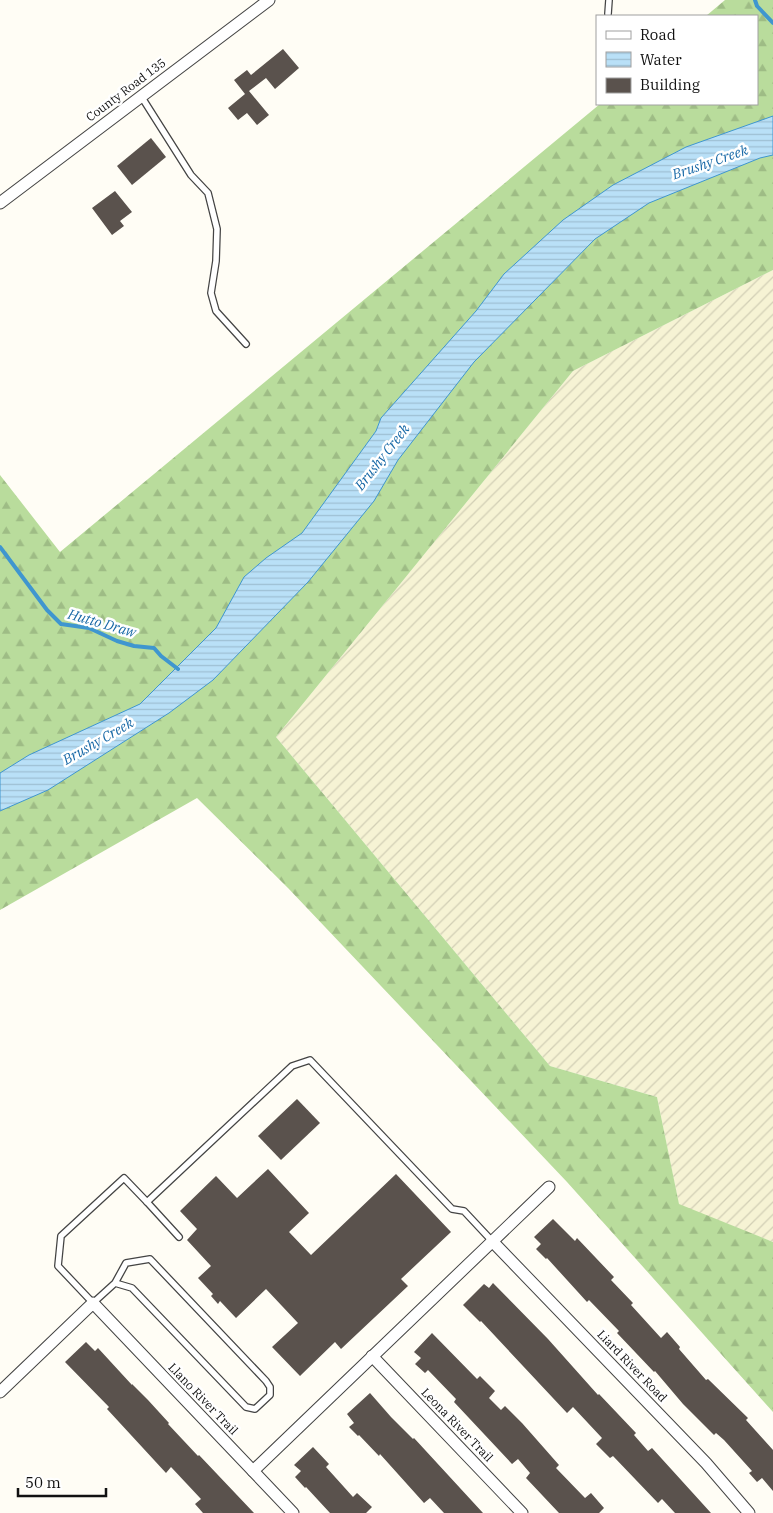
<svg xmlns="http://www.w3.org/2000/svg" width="773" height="1513" font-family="'IBM Plex Serif',serif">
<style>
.farmland{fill:url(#farmland-furrows)}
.forest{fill:url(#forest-firs)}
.water{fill:url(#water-rules);stroke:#3f96cf}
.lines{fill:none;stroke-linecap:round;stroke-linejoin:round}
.stream{stroke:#3f96cf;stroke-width:4}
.building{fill:#5a524d}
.service-casing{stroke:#444;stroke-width:8}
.minor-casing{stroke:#444;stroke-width:13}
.service{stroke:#fff;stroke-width:5.5}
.minor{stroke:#fff;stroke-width:11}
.labels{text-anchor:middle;stroke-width:5;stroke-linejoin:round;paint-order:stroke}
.street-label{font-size:12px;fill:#111;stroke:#fff}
.water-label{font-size:14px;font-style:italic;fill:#1768a6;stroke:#fff}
</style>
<defs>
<pattern id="farmland-furrows" width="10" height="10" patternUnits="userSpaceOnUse" patternTransform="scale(1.25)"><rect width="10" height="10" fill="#f6f3d4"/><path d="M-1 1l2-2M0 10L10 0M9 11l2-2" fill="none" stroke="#d2cfb5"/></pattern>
<pattern id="forest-firs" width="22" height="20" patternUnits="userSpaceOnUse" patternTransform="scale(1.25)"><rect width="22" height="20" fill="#b9dc9c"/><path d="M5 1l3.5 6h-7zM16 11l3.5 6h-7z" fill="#9ebc85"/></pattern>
<pattern id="water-rules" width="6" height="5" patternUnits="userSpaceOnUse" patternTransform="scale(1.25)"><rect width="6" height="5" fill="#b9e0f7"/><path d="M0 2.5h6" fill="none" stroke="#9ebfd3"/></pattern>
</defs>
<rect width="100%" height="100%" fill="#fffdf5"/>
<!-- farmland -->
<path class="farmland" d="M773 270V1242L679 1205 657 1097 550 1066 276 737 573 371Z"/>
<!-- forest -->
<path class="forest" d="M725 0H773V270L573 371 276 737 550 1066 657 1097 679 1204 773 1242V1412L567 1182 288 888 197 798 0 910V475L60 552 600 104H757V16H706Z"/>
<!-- water -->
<path class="water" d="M773 116V155L760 158 649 203 595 239 474 362 398 460 374 501 308 582 213 680 169 713 48 790 0 811V773L29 755 140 704 216 628 244 577 266 558 302 533 376 431 381 418 476 311 504 274 563 220 613 185 686 147Z"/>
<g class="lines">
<!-- stream -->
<g class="stream">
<path d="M755 0 757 6 773 23"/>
<path d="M0 547 47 610 61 624 89 628 117 641 134 646 154 648 161 656 178 669"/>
</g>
</g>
<!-- building -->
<g class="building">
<path d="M283 49 299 68 275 89 266 78 249 91 269 115 257 125 247 113 238 120 228 108 245 94 234 80 247 70 251 75Z"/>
<path d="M151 138 166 157 132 185 117 166Z"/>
<path d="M115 191 132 212 120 221 124 226 112 235 92 208Z"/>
<path d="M297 1099 320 1123 281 1160 258 1136Z"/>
<path d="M268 1169 309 1213 289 1232 311 1255 396 1174 451 1232 401 1279 408 1286 341 1349 335 1342 300 1376 272 1347 298 1323 266 1289 236 1318 220 1301 218 1304 211 1296 213 1294 198 1278 211 1266 187 1240 197 1229 180 1211 216 1176 237 1198Z"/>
<path d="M553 1219 575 1241 577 1238 614 1277 611 1280 633 1303 631 1305 661 1338 667 1332 680 1347 679 1349 706 1380 708 1379 748 1418 746 1420 773 1450V1491L762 1478 757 1482 749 1473 752 1471 724 1440 716 1433 714 1435 683 1404 655 1371 654 1372 617 1333 619 1331 589 1300 587 1302 547 1258 546 1259 536 1249 541 1244 534 1237Z"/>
<path d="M493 1283 548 1339 598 1395 599 1394 636 1433 634 1435 648 1451 652 1448 711 1513H675L662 1499 658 1503 613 1456 610 1458 596 1444 602 1438 573 1407 567 1413 481 1321 480 1322 463 1305 484 1284 489 1288Z"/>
<path d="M432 1333 477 1379 480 1376 495 1391 489 1398 501 1410 505 1406 522 1423 559 1465 556 1468 585 1498 591 1493 604 1508 599 1513H559L526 1478 530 1473 518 1459 512 1464 454 1402 456 1399 428 1370 425 1373 415 1364 421 1358 414 1352Z"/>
<path d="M86 1342 95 1351 98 1348 132 1385V1384L148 1400 169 1423 168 1424 198 1456 199 1455 254 1513H203L195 1504 201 1499 171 1467 166 1473 107 1409 109 1407 65 1362Z"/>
<path d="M370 1393 391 1417 413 1439 414 1438 483 1513H444L430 1498 424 1503 380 1454 379 1456 359 1435 358 1436 349 1427 354 1423 347 1414Z"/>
<path d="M313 1447 329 1464 326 1467 353 1497 357 1493 372 1507 366 1513H330L306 1487 305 1488 295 1477 301 1471 294 1465Z"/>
</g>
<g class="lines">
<!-- service casing -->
<g class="service-casing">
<g id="service">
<path d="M608 14 609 0"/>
<path d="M141 96 191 175 208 193 217 229 216 261 211 293 216 311 246 344"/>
<path d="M147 1202 179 1237"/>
<path d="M115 1283 132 1288 246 1407 255 1409 270 1395V1387L266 1381 150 1259 126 1263 115 1283 93 1303 58 1266 61 1236 124 1178 147 1202 292 1066 310 1060 452 1209 464 1211 492 1241"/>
</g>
</g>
<!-- minor casing -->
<g class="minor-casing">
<g id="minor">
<path d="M0 203 269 0"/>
<path d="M492 1241 706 1463 749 1513"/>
<path d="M372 1356 522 1513"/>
<path d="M0 1392 93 1303 293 1513"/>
<path d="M253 1471 549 1187"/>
</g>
</g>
<!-- service -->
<use href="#service" class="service"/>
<!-- minor -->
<use href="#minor" class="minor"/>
</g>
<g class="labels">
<!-- street labels -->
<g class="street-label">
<text transform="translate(126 90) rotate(-37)" y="4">County Road 135</text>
<text transform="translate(632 1366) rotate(46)" y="4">Liard River Road</text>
<text transform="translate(203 1399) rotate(46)" y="4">Llano River Trail</text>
<text transform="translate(457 1425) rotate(46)" y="4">Leona River Trail</text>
</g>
<!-- water labels -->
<g class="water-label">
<text transform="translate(710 162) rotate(-19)" y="5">Brushy Creek</text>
<text transform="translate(382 457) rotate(-52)" y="5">Brushy Creek</text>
<text transform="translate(102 623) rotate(16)" y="5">Hutto Draw</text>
<text transform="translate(98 741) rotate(-30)" y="5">Brushy Creek</text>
</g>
</g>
<!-- legend -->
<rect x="596" y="15" width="162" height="90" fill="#ffffff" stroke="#a0a0a0"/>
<rect x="606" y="31" width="25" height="8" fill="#ffffff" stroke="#a0a0a0"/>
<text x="640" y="40" font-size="15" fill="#111111">Road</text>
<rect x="606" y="52" width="25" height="15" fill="url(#water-rules)" stroke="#a0a0a0"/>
<text x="640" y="65" font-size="15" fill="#111111">Water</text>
<rect x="606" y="78" width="25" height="15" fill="#5a524d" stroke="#a0a0a0"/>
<text x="640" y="90" font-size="15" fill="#111111">Building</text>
<!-- scale -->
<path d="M18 1488v8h88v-8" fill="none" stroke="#111111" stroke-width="2.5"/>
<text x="25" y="1488" font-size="15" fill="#111111" stroke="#ffffff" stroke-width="4" paint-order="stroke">50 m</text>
</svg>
